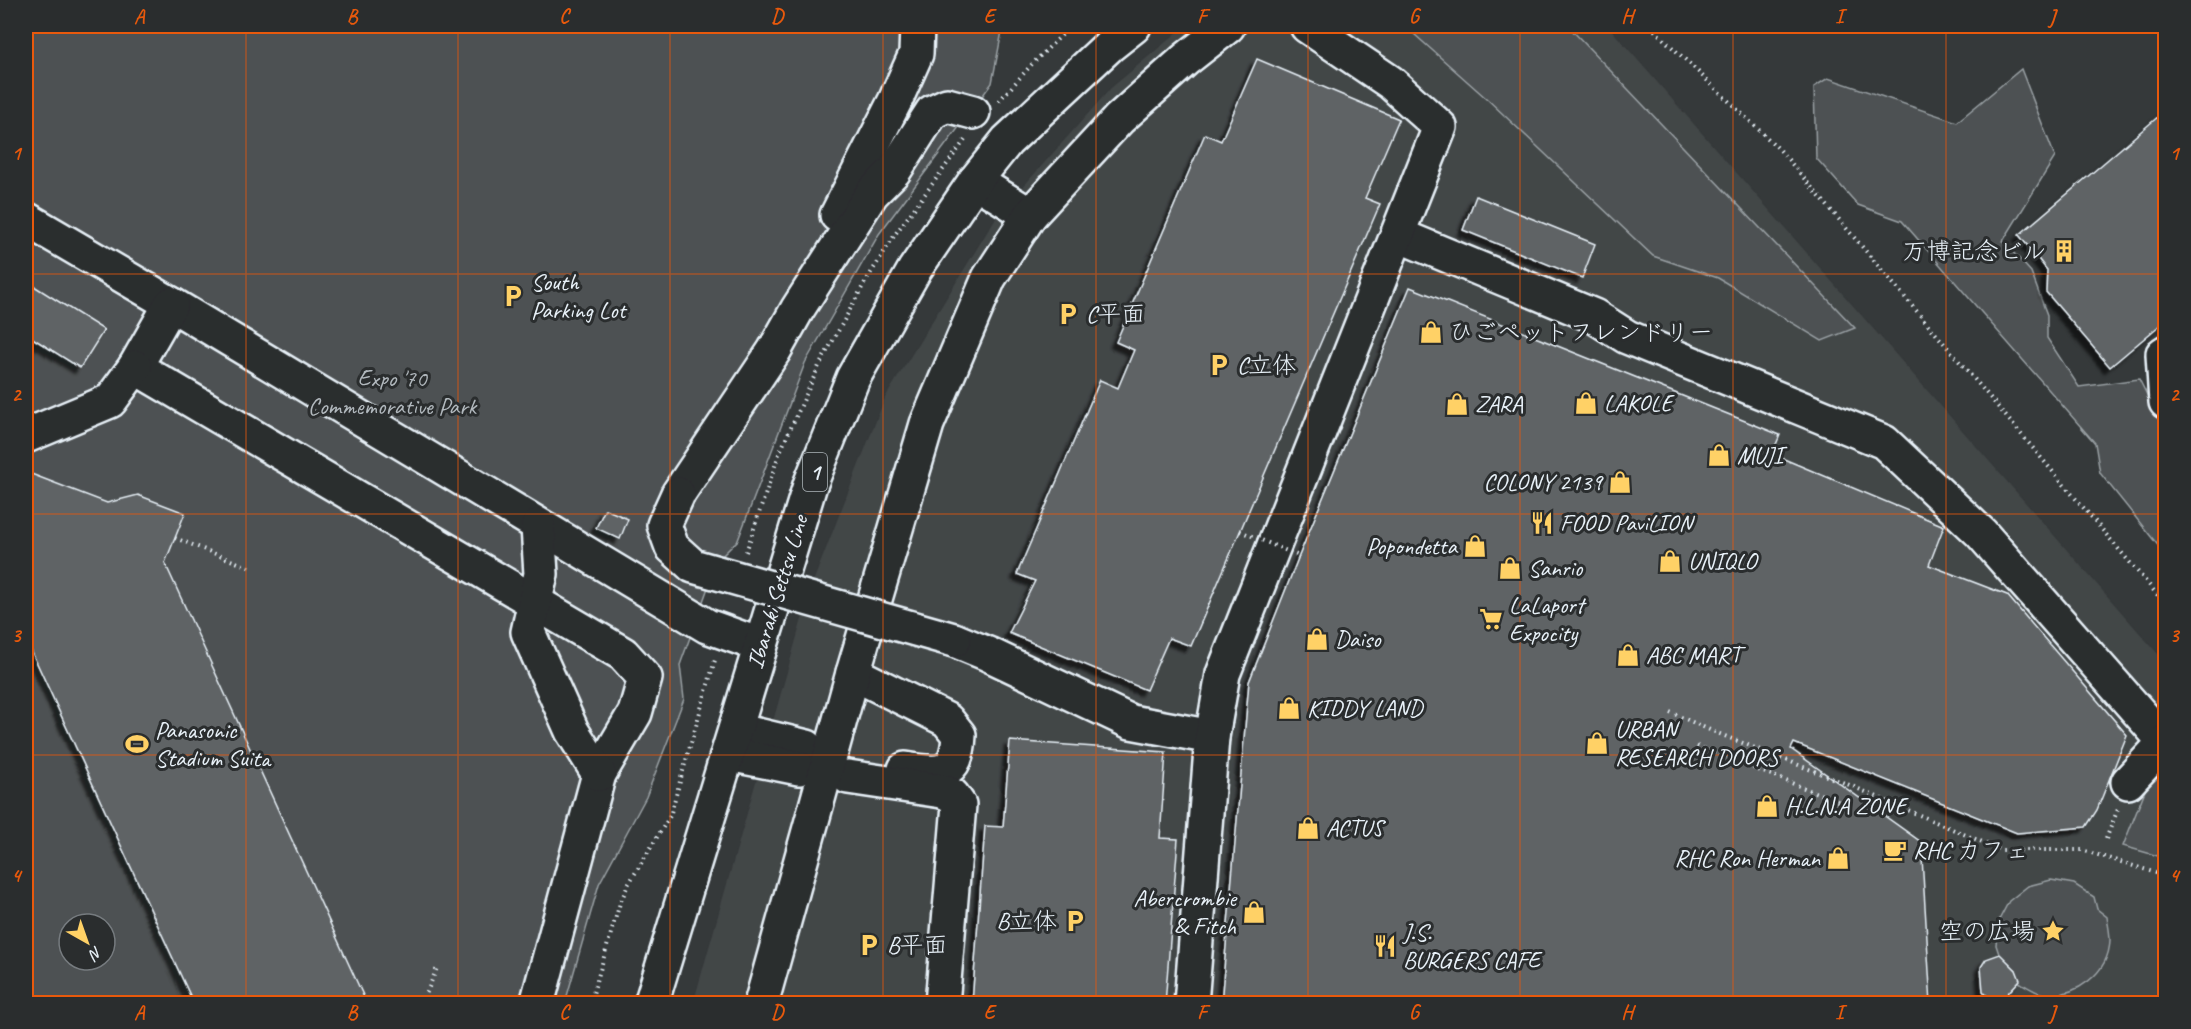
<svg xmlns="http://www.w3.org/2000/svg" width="2191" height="1029" font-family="Caveat,'Klee One',sans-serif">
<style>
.built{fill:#424647}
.green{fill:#4d5152;stroke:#9aa1a5;stroke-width:1.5;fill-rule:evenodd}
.building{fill:#5f6365;stroke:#e8f1f8;stroke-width:1.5;filter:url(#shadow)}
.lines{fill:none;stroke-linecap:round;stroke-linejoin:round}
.minor-tunnel{stroke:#505556;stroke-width:33;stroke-dasharray:33 16;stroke-linecap:butt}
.minor-casing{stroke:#e8f1f8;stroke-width:38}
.major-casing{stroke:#e8f1f8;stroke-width:38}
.path{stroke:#e8f1f8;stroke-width:4;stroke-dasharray:1.5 4.5;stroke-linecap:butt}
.minor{stroke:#2a2d2e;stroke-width:33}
.major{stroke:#2a2d2e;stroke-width:33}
.minor-bridge-casing{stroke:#e8f1f8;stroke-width:38;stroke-linecap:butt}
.path-bridge{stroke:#e8f1f8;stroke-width:4;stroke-dasharray:1.5 4.5;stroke-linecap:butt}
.minor-bridge{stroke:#2a2d2e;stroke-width:33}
.grid{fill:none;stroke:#e8590c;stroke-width:1.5;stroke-opacity:0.55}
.labels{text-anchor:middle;stroke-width:6;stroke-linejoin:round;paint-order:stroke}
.shield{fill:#2a2d2e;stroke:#afb6bb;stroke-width:1.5}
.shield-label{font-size:22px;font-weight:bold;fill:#e8f1f8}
.poi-label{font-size:24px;fill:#e8f1f8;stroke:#2a2d2e;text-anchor:start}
.park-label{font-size:24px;fill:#b2b9be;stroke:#2a2d2e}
.street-label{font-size:24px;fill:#e8f1f8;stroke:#2a2d2e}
.neatline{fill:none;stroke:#e8590c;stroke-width:2}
.grid-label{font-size:20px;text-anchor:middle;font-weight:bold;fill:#e8590c}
</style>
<defs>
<filter id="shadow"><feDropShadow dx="-5.5" dy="5.5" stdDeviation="1.5" flood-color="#0009"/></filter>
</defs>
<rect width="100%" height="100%" fill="#35393a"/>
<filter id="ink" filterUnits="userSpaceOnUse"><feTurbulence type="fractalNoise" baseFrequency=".0167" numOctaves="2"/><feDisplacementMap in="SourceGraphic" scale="12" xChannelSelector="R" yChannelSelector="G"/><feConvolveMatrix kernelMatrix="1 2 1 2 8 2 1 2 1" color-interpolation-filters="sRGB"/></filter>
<g filter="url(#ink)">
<!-- built -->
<path class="built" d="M1185 26H1608L2165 662V1003L693 1004 811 587 885 398 997 216 1111 88Z"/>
<!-- green -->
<g class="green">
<path d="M26 26H1003L992 83 879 234 805 363 738 540 718 560 680 665 684 699 646 797 599 884 565 1003H26ZM69 924H105V960H69Z"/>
<path d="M1405 26H1568L1855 328 1822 341 1718 278 1653 256 1486 98Z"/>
<path d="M2021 69 2055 157 2003 241 2031 272 2047 315V338L2079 387 2139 379 2165 431V554L2100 473 2095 443 1902 221 1858 205 1816 158 1814 87 1828 78 1957 122Z"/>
<path d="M2165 771V858L2123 846 2146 788Z"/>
<path d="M2051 880 2074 884 2094 897 2097 909 2107 917C2108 924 2110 933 2110 940 2109 973 2076 998 2044 994 2036 993 2026 986 2019 982L2016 970 1999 954 1996 945 1998 922 2009 901 2028 886Z"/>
</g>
<!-- building -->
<g class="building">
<path d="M1257 59 1399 119 1365 198 1380 204 1191 646 1169 638 1146 690 1009 633 1035 581 1017 574 1100 380 1118 388 1134 350 1116 342 1205 134 1221 141Z"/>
<path d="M2166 110V320L2110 367 2046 292 2047 270 2019 235Z"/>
<path d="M1476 196 1595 244 1582 278 1463 230Z"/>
<path d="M26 281 104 330 80 368 26 334Z"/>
<path d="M1410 287 1780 435 1772 454 1944 526 1929 565 2007 595 2127 735 2097 810 2086 827 2017 833 1794 743 1791 749 1921 842 1931 1004H1221L1249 682 1299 556Z"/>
<path d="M26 472 107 503 138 495 185 513 165 563 367 1004H194L30 648 26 646Z"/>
<path d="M605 509 628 519 620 539 596 528Z"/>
<path d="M1010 741 1166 752 1160 838 1178 839 1165 1004H972L985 826 1003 827Z"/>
<path d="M2000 954 2016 970 2020 980 2006 995 1996 999 1988 997 1983 991 1981 967 1986 959Z"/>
</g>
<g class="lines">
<!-- minor-tunnel -->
<path class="minor-tunnel" d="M807 747 854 760"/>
<!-- minor casing -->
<g class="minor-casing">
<g id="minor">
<path d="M975 181 1030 215"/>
<path d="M837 215 895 101 916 54 917 26"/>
<path d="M26 219 171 304 707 626 760 645"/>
<path d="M1398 235 1594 316 1627 337 1884 442 1981 533 2165 742"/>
<path d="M171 304 135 367 623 654 645 678 635 713 599 774 537 1004"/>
<path d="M2166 352 2163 354 2166 402"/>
<path d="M26 436 110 401 135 367"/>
<path d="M678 494 774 351 797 310 872 193 894 171 932 112 947 105 973 112"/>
<path d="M538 526 541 574 528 632 572 731 599 774"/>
<path d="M954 640 988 654 1131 722 1212 737"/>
<path d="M853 673 947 720 959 735C957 777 940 775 905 769"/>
<path d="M736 730 807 747"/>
<path d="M729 754 799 768"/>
<path d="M848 777 942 791 952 795 959 805 942 1004"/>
<path d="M2128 782 2166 741"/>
<path d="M761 1004 853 673 927 424 989 278 1030 215 1119 119 1186 59 1228 26"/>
<path d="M1191 1004 1212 737 1223 674 1440 127 1390 82 1307 26"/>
</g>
</g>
<!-- major casing -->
<g class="major-casing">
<path id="major" d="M651 1004 810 485 853 378 915 269 975 181 1007 141 1110 45 1134 26"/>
</g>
<!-- path -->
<g class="path">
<path d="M1650 26 1780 150 2166 605"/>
<path d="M999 101 1034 62 1071 26"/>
<path d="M175 538 251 568"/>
<path d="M746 552 779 454 819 366 864 284 896 233 965 140"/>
<path d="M1670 712 1712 731 1847 784 2001 850H2082L2166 876"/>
<path d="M1697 746 1845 804"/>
<path d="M2106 839 2118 809"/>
<path d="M422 1004 437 968"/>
<path d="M590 1004 620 903 628 885 670 816 715 660"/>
</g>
<!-- minor -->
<use href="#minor" class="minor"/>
<!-- major -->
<use href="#major" class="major"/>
<!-- minor-bridge casing -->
<g class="minor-bridge-casing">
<path id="minor-bridge" d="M678 494 664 525 672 547 693 566 954 640"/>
</g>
<!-- path-bridge -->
<path class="path-bridge" d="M1240 531 1299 556"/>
<!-- minor-bridge -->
<use href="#minor-bridge" class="minor-bridge"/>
</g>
</g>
<!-- grid -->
<path class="grid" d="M246 26V1004M458 26V1004M670 26V1004M883 26V1004M1096 26V1004M1308 26V1004M1520 26V1004M1733 26V1004M1946 26V1004M26 274H2166M26 514H2166M26 755H2166"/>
<!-- icons -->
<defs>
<g id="building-bare" transform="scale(1.8)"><path d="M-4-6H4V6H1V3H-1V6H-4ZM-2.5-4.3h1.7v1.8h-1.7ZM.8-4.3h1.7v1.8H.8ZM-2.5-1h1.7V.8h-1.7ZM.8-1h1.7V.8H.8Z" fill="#ffd166" stroke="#2a2d2e" stroke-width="2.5" paint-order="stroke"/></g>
<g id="parking-bare" transform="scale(1.8)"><path d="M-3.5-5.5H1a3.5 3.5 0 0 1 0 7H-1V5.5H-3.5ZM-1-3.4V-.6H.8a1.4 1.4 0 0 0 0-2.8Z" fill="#ffd166" stroke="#2a2d2e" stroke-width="2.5" paint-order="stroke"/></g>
<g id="shop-bare" transform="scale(1.8)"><path d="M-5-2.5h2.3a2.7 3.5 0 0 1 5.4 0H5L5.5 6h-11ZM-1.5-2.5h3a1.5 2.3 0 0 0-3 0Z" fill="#ffd166" stroke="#2a2d2e" stroke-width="2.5" paint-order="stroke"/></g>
<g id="restaurant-bare" transform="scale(1.8)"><path d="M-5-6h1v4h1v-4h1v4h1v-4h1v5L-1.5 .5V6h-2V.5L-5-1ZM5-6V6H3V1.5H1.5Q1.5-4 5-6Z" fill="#ffd166" stroke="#2a2d2e" stroke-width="2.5" paint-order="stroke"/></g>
<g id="supermarket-bare" transform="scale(1.8)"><path d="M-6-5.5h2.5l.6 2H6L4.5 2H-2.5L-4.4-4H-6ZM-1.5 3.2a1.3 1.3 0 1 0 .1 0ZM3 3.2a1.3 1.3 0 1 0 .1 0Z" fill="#ffd166" stroke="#2a2d2e" stroke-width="2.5" paint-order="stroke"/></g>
<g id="stadium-bare" transform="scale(1.8)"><path d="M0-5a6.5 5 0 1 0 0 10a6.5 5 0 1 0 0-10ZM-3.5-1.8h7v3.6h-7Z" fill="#ffd166" stroke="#2a2d2e" stroke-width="2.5" paint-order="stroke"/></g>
<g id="cafe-bare" transform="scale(1.8)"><path d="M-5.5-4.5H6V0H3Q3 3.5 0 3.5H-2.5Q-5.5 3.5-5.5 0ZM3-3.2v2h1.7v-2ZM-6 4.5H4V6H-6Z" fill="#ffd166" stroke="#2a2d2e" stroke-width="2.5" paint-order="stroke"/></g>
<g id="sight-bare" transform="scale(1.8)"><path d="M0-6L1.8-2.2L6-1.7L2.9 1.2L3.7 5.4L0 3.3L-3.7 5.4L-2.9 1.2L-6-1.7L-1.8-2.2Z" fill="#ffd166" stroke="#2a2d2e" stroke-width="2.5" paint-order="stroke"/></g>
</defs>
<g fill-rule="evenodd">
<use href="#building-bare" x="2064" y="251"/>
<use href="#parking-bare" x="513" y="296"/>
<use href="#parking-bare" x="1068" y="314"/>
<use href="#shop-bare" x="1431" y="332"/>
<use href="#parking-bare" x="1219" y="365"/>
<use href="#shop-bare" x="1586" y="403"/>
<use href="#shop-bare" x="1457" y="404"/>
<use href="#shop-bare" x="1719" y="455"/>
<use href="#shop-bare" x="1620" y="482"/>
<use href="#restaurant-bare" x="1542" y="523"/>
<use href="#shop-bare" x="1475" y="546"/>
<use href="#shop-bare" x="1670" y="561"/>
<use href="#shop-bare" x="1510" y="568"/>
<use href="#supermarket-bare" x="1491" y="619"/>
<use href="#shop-bare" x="1317" y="639"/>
<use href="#shop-bare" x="1628" y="655"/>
<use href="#shop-bare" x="1289" y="708"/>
<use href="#shop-bare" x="1597" y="743"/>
<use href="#stadium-bare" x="137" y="744"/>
<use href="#shop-bare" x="1767" y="806"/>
<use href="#shop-bare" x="1308" y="828"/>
<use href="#cafe-bare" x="1895" y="850"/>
<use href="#shop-bare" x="1838" y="858"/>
<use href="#shop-bare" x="1254" y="912"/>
<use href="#parking-bare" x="1075" y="921"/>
<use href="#sight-bare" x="2053" y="931"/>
<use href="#parking-bare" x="869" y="945"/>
<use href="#restaurant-bare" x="1385" y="946"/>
</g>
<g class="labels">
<!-- shield labels -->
<rect class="shield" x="803" y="453" width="24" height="38" rx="4.5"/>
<g class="shield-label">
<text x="815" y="480">1</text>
</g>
<!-- poi labels -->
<g class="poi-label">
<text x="2046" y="259" text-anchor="end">万博記念ビル</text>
<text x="531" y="290">South<tspan x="531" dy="28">Parking Lot</tspan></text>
<text x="1086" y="322">C平面</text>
<text x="1449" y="340">ひごペットフレンドリー</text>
<text x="1237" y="373">C立体</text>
<text x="1604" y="411">LAKOLE</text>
<text x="1475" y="412">ZARA</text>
<text x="1737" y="463">MUJI</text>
<text x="1602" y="490" text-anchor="end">COLONY 2139</text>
<text x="1560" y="531">FOOD PaviLION</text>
<text x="1457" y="554" text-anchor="end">Popondetta</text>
<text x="1688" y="569">UNIQLO</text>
<text x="1528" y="576">Sanrio</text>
<text x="1509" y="613">LaLaport<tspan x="1509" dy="28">Expocity</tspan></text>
<text x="1335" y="647">Daiso</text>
<text x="1646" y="663">ABC MART</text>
<text x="1307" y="716">KIDDY LAND</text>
<text x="1615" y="737">URBAN<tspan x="1615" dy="28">RESEARCH DOORS</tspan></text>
<text x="155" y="738">Panasonic<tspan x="155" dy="28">Stadium Suita</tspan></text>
<text x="1785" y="814">H.L.N.A ZONE</text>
<text x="1326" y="836">ACTUS</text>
<text x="1913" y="858">RHC カフェ</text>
<text x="1820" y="866" text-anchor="end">RHC Ron Herman</text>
<text x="1236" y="906" text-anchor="end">Abercrombie<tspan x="1236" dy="28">&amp; Fitch</tspan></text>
<text x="1057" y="929" text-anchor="end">B立体</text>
<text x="2035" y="939" text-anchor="end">空の広場</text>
<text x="1403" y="940">J.S.<tspan x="1403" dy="28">BURGERS CAFE</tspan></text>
<text x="887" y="953">B平面</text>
</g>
<!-- park labels -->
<g class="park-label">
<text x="392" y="386">Expo '70<tspan x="392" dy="28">Commemorative Park</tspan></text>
</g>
<!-- street labels -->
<g class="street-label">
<text transform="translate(777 592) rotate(-73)" y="8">Ibaraki Settsu Line</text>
</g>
</g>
<!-- margin -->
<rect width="2191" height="1029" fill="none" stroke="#2a2d2e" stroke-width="66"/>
<!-- north arrow -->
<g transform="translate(87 942) rotate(140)"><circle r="28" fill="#2a2d2e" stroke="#767b7f" stroke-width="1.5"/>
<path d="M0-4.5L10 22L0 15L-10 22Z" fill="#ffd166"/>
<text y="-9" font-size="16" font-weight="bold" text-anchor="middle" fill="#e8f1f8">N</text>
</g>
<rect x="33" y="33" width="2125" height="963" class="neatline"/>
<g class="grid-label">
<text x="139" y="23">A</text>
<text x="352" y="23">B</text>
<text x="564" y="23">C</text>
<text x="777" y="23">D</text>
<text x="989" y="23">E</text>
<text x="1202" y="23">F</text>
<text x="1414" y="23">G</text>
<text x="1627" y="23">H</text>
<text x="1839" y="23">I</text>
<text x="2052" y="23">J</text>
<text x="16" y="160">1</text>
<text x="2174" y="160">1</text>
<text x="16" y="401">2</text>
<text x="2174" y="401">2</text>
<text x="16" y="642">3</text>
<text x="2174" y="642">3</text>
<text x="16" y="882">4</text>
<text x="2174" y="882">4</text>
<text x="139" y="1019">A</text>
<text x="352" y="1019">B</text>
<text x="564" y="1019">C</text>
<text x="777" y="1019">D</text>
<text x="989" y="1019">E</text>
<text x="1202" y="1019">F</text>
<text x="1414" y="1019">G</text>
<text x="1627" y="1019">H</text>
<text x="1839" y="1019">I</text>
<text x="2052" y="1019">J</text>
</g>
</svg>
